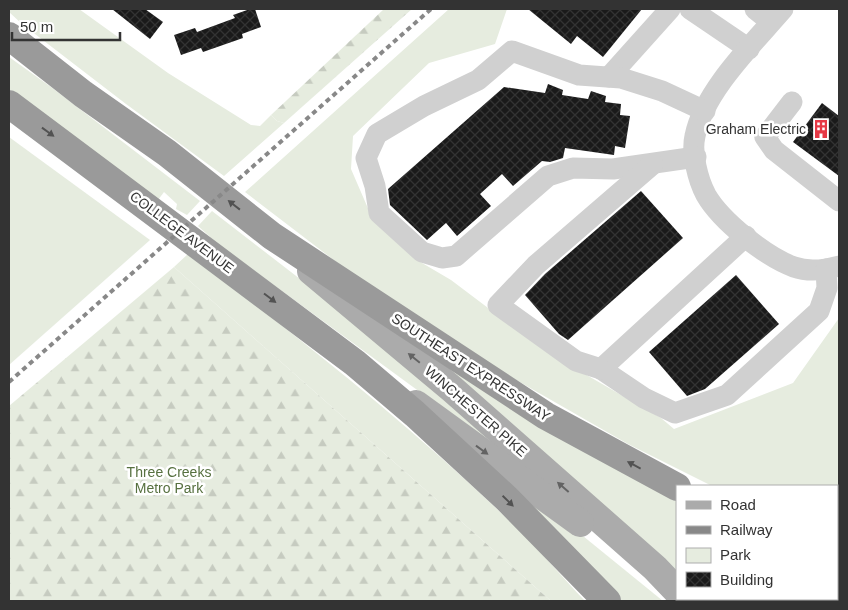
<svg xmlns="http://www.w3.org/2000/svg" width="848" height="610" font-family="Arial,sans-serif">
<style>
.green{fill:#e6ecdf}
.forest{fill:url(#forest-firs)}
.building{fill:url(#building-cross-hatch)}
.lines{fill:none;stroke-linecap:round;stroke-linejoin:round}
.minor{stroke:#d0d0d0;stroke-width:21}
.major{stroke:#ababab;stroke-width:28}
.highway{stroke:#9a9a9a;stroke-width:28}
.rail{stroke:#888;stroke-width:4;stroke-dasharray:5 4;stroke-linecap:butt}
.oneway{fill:#525252}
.oneway2{fill:#636363}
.labels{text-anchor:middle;stroke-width:5;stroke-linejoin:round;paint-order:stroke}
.poi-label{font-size:14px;fill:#333;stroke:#fff;text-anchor:end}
.street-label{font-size:14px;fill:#333;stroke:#fff}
.park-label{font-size:14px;fill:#56703f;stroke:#fff}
</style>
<defs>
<pattern id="forest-firs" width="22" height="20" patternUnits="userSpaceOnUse" patternTransform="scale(1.25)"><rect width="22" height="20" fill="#e6ecdf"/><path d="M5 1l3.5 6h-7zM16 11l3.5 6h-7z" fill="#c6cbc0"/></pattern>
<pattern id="building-cross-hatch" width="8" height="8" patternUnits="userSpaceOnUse" patternTransform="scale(1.25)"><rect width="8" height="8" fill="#1a1a1a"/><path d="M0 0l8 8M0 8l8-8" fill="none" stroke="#333"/></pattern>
</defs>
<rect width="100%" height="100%" fill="#fff"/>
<!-- green -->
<g class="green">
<path d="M9 9H79L168 73 251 125 260 126 271 115 277 121 284 123 224 176 126 104 22 24 9 12Z"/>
<path d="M449 9H507L495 44 429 63 353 136 351 169 370 213 417 260 451 280 545 351 661 418 674 429 793 383 839 318V485L837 493V486H712L628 444 511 377 352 274 245 192Z"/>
<path d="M9 57 51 87 200 201 187 215 176 209 177 204 164 192 158 200 9 89Z"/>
<path d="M9 137 150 240 9 365Z"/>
<path d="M212 211 357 323 540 480 219 245 198 226Z"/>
<path d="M189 253C304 342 419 432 523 534 544 555 564 579 585 601H551L174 267Z"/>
<path d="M418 348 677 498V576Z"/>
<path d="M497 471 583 536 663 601H620Z"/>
<path d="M837 578 839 579V601H706L702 599H837Z"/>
</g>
<!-- forest -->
<g class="forest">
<path d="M384 9H412L284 123 277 121 271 115Z"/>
<path d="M174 267 551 601H9V406Z"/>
</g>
<!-- building -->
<g class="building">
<path d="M112 9H145L163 22 150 39Z"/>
<path d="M250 9H255L261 27 242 34 243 38 203 52 201 48 181 55 174 35 195 28 197 32 235 18 233 15Z"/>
<path d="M528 9H642L603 57 577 36 571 44Z"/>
<path d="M548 84 563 90 562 95 588 99 591 91 606 96 605 102 621 104 620 115 630 116 625 148 615 146 614 155 565 148 563 158 550 162 542 161 513 186 502 174 480 194 491 206 457 236 446 223 427 240 390 205 388 189 504 87 545 93Z"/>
<path d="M822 103 839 116V176L793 142Z"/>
<path d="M641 191 683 238 568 340 559 334 525 295 545 274Z"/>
<path d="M736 275 779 324 705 389 687 396 649 352Z"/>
</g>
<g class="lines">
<!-- minor -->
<g class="minor">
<path d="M690 9 749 49"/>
<path d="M755 9 771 22"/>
<path d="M783 9C753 44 704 91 695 136 691 153 698 180 706 195 721 221 766 257 794 267 808 272 825 270 839 266"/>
<path d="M609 77 670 9"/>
<path d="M792 102 765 137 774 150 839 201"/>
<path d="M696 157 613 169 573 168 548 176 456 256 442 258 422 252 379 213 375 186 366 158 377 134 424 106 478 80 512 51 579 75 621 78 662 91 705 111"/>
<path d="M746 236 601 369 644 398 675 413 727 395 819 311 827 288 826 269"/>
<path d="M601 369 576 361 498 305 536 265 653 164"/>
</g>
<!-- major -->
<g class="major">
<path d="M311 271 452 389 655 568 677 591"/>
<path d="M416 404 580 523"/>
</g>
<!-- highway -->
<g class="highway">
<path d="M9 36 83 94 167 153 272 236 546 416 677 487"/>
<path d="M9 104 355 363 415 414 507 499 607 601"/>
<path d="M837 544 839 527"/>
<path d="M837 566 839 567"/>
<path d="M830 601 831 599"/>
</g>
<!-- rail -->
<path class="rail" d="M9 382 431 9"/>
</g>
<!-- one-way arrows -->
<defs><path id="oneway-solid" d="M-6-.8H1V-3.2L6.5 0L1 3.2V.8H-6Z" transform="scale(1.25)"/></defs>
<g class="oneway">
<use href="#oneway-solid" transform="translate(48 132) rotate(36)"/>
<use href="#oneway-solid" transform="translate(234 205) rotate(-142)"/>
<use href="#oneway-solid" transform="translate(270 298) rotate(37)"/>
<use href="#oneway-solid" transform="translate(634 465) rotate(-152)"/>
<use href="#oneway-solid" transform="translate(508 501) rotate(44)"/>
</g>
<g class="oneway2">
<use href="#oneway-solid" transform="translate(414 358) rotate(-141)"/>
<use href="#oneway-solid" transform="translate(482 450) rotate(36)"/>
<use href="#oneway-solid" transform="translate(563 487) rotate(-139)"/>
</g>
<!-- icons -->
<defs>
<g id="building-bare" transform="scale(1.5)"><path d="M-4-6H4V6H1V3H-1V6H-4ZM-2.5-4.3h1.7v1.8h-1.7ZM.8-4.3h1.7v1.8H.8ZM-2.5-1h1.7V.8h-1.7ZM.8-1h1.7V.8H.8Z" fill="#e63946" stroke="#fff" stroke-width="2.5" paint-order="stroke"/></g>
</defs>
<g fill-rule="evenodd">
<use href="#building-bare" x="821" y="129"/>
</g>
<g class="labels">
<!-- poi labels -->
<g class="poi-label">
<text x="806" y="134">Graham Electric</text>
</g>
<!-- street labels -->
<g class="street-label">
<text transform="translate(182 232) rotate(37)" y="5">COLLEGE AVENUE</text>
<text transform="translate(471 367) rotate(33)" y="5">SOUTHEAST EXPRESSWAY</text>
<text transform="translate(476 411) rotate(41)" y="5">WINCHESTER PIKE</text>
</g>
<!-- park labels -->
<g class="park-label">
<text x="169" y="477">Three Creeks<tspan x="169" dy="16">Metro Park</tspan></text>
</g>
</g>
<!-- border -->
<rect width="848" height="610" fill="none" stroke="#333333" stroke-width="20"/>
<!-- legend -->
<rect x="676" y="485" width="162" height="115" fill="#ffffff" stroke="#adadad"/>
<rect x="686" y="501" width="25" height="8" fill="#ababab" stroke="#adadad"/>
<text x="720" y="510" font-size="15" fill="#333333">Road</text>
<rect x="686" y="526" width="25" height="8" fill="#888888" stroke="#adadad"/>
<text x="720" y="535" font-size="15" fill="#333333">Railway</text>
<rect x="686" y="548" width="25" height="15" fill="#e6ecdf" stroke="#adadad"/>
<text x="720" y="560" font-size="15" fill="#333333">Park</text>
<rect x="686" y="572" width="25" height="15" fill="url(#building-cross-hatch)" stroke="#adadad"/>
<text x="720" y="585" font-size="15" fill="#333333">Building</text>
<!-- scale -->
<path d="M12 32v8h108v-8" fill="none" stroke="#333333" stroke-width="2.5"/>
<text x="20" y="32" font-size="15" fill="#333333" stroke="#ffffff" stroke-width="4" paint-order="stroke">50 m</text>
</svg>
